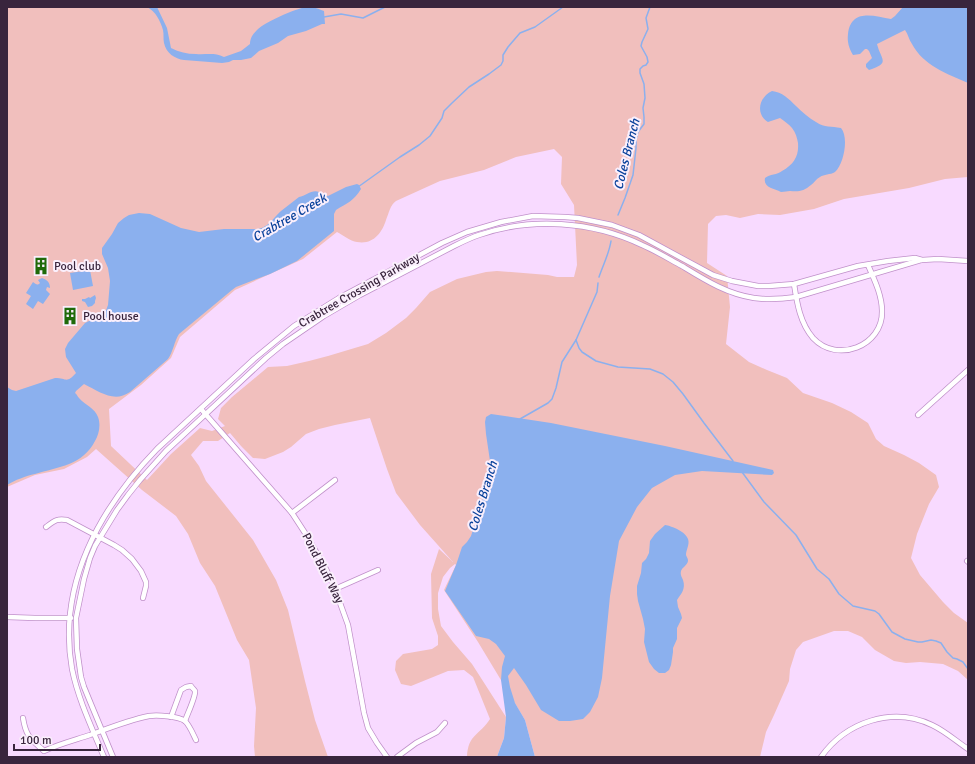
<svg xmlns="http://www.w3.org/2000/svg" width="975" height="764" font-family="Signika,sans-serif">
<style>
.green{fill:#f1bfbd;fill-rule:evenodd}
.water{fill:#8bb0ee}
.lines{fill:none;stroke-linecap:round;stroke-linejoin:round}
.stream{stroke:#8bb0ee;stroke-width:1.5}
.minor-casing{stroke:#c090ca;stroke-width:6}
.minor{stroke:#fff;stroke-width:4.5}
.labels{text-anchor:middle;stroke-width:4;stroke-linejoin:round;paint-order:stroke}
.poi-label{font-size:12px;fill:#39253d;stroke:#faeffc;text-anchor:start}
.street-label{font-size:12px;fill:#39253d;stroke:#faeffc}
.water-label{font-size:13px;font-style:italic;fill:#0a429b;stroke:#faeffc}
</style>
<rect width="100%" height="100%" fill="#f8daff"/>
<!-- green -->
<path class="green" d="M7 7H968V177L945 179 909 188 844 199 814 209 780 215 758 214 740 218 726 215 716 216 708 224 707 263 727 276 730 307 726 344 749 362 767 370 787 378 803 393 832 403 851 412 868 423 876 439 884 446 904 455 919 463 936 475 939 487 929 504 917 534 911 558 920 575 943 602 954 613 968 623V680L958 671 943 664 920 662 906 663 894 661 875 650 862 637 848 631H834L803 642 796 650 790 669 789 681 774 715 766 732 760 757H535L525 720 478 642 444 590 456 565 455 564 450 568 443 577 438 593V609L441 626 453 642 472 664 506 717 504 738 498 754 497 757H467C468 734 480 735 490 719L473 677 464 670 448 671 411 686 401 684 395 670 396 661 403 654 432 649 438 645V636L432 618 431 574 439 549 453 562 420 525 396 493 387 469 370 418 335 425 319 429 306 434 291 447 283 452 265 459 253 458 241 446 230 433 218 441H203L191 455 199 466 206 481 253 540 276 580 288 610 305 681 315 720 328 757H255L254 746 256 708 249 660 237 640 215 586 200 563 188 534 176 516 142 490 96 449 87 457 64 469 35 475 7 487ZM554 149 562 157 561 184 574 205 577 265 574 277H557L548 275 497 271 486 272 457 279 430 292 416 308 406 318 386 333 368 344 328 356 309 361 287 366 268 367 232 397 221 408 218 419 225 426 212 431 200 428 171 454 147 480 111 446 109 409 141 385 171 358 180 337 235 290 303 259 337 232C343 235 350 241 357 242 373 245 382 233 386 220 389 213 390 205 396 201L440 181 484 170 516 157Z"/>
<!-- water -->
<g class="water">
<path d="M147 7H157L167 28 171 48C179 52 187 54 196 54 206 55 214 52 224 57L241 51 250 44C250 38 253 34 257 30 265 22 295 9 306 7 314 6 317 9 324 11L325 24H322L306 31 288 36 278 43 259 51 251 58 241 60H233L229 62 222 63 184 60C175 59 166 53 164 43 163 39 164 34 163 30 160 20 156 12 147 7Z"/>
<path d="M903 7H968V83C947 74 923 65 912 44 909 40 908 34 905 30L877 44C881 60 891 63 869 70L866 67V64L872 58 869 51 867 49H865L860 54 853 55C849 48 847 42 848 34 851 8 874 16 891 19L895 16Z"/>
<path d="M772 91C782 92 789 99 796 106 802 112 809 118 816 122 825 128 831 126 841 128 849 137 844 164 835 172 830 175 824 174 820 177 816 179 814 183 811 185 804 191 799 192 790 191 787 191 785 192 781 192 774 188 763 188 765 178 770 174 777 175 782 171 794 164 799 156 798 143 797 138 796 133 792 128 789 124 784 121 780 118L768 122C755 114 759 97 772 91Z"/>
<path d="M357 184 359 185 361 189C354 201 347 203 336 210L334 214V231L297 261 270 274 236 287 232 290 179 334C174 342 173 352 168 359L130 392C114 403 100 392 84 384L76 391 75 393C77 394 77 396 79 398 85 405 95 408 98 417 101 425 99 434 95 441 83 465 58 467 35 474 26 476 15 480 7 485V387L12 390 16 391 55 378C67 378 66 384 76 373L66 357 65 349 68 343 85 323 105 313 108 305 110 281 108 268 102 254V248L112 234 118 223 124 218 129 215 139 213 150 214 181 228 199 232 224 229H258C269 227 273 218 281 211 287 206 293 202 299 197 306 196 312 189 319 192 322 193 325 195 328 196L346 187Z"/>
<path d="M90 270 93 286 73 290 70 273Z"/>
<path d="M42 278C47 280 50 282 50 288L47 287 46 290 50 294 43 304 38 301 33 309 26 304 31 296 26 293 33 282C36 284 37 286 40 283L38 280Z"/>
<path d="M95 295 96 298 95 301V303L92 306 88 307 85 302 82 301V299H85L89 297 90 298Z"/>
<path d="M491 414 551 423 665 446 773 470 774 473 772 475 702 471 675 475 652 488 637 507 619 541 610 596 602 678 598 697 590 712 583 719 570 721H559L541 710 526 685 514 668 508 676 510 687 515 703 525 720 535 757H497L498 754 504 738 506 717 501 680 502 667 505 656 496 644 489 639 476 636 445 591 456 565 462 547 467 542 471 536 491 473 490 461 486 434 485 422 486 417Z"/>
<path d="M665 525C672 526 686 532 688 539 690 544 686 550 686 555 687 558 688 558 688 561 687 566 682 567 681 571 680 575 682 577 683 580 686 589 681 594 677 600L678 607 681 614 682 618 677 628V639L673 648V652L671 665 669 670 665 673H659L654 669 649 662 644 642 645 629 643 619 638 601 637 594V586L641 573 642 563 646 559 649 553 650 541 655 534Z"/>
</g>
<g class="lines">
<!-- stream -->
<g class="stream">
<path d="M324 17 341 14 363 18 385 7"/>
<path d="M358 187 400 157 419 145 430 136 442 118 444 111 452 103 469 87 489 74 501 65 503 61V55L508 47 520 33 535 27 563 7"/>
<path d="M618 215 625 198 633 175 636 148V140L638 132 644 124V117L643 108 645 98 644 84 640 73V69L643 66 646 65 648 62 647 57 641 46 642 42 648 29 646 18 650 7"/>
<path d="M599 277C603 265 609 254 611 241"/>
<path d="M576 340 579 348 582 352 596 361 618 367 650 369 663 374 673 382 683 394 704 423 733 461"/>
<path d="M520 419 548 403 552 399 556 388 562 362 576 340 597 292 598 283"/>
<path d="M742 472 764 502 796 535 817 569 829 579 839 594 853 606 875 611 879 614 892 632 905 639 918 642H922L931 640 936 641 941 643 947 652 953 658 957 659 963 662 968 669"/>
</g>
<!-- minor casing -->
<g class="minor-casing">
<g id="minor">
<path d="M794 284C797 303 800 323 813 338 837 364 883 346 882 311 882 295 874 279 868 265"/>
<path d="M201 409 292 513 307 536 326 569 335 589 348 625 364 713 368 728 377 743 387 757"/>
<path d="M918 415 968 370"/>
<path d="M292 513 335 480"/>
<path d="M46 527C54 521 57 518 67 520L114 545 122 550 132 559 141 571 146 582V586L143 598"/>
<path d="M967 561 968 562"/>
<path d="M335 589 378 570"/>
<path d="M7 617 35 618H71"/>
<path d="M171 717 181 690 186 687 191 686C192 688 194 689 195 691 196 696 187 715 185 721"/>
<path d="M23 718C26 737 31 739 44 751 59 744 75 740 90 735 109 728 129 720 149 716 157 715 178 716 185 721 190 726 193 734 196 740"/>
<path d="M104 757C92 728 78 699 72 669 57 584 100 508 157 449L254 359 294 326 339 298 442 243 467 232 501 222 533 216 565 217 578 218 612 225 639 235 713 275 732 281 758 286H769L794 284 858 266 888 261 915 258 922 260 938 259 968 261"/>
<path d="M113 757 91 704 84 687 81 677 77 649 76 618 84 579 90 558 95 546 117 510 128 495 140 480 166 451 266 358 283 344 324 316 360 295 454 246C462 242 470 238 479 235 531 217 592 221 642 245 656 251 669 259 682 266 705 280 727 294 754 298 768 300 782 299 796 297L921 260"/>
<path d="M397 757 416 743 437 732 445 723"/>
<path d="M821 757C846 722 892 706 932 725 945 731 956 741 968 749"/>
</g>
</g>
<!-- minor -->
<use href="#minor" class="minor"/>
</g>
<!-- icons -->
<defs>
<g id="building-bare" transform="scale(1.38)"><path d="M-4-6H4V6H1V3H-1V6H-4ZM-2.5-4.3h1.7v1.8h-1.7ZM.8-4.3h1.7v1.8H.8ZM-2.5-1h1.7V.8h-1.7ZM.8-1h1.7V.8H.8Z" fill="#1f6a09" stroke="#faeffc" stroke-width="2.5" paint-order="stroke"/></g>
</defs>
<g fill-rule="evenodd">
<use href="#building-bare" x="41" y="266"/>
<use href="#building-bare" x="70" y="316"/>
</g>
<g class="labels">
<!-- poi labels -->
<g class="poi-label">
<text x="54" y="270">Pool club</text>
<text x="83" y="320">Pool house</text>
</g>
<!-- street labels -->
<g class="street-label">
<text transform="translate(359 290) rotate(-30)" y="4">Crabtree Crossing Parkway</text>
<text transform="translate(323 568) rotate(63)" y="4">Pond Bluff Way</text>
</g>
<!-- water labels -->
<g class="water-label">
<text transform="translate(626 154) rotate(-76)" y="5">Coles Branch</text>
<text transform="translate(289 217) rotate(-30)" y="5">Crabtree Creek</text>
<text transform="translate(482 496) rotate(-73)" y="5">Coles Branch</text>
</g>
</g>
<!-- border -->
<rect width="975" height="764" fill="none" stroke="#39253d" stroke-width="16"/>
<!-- scale -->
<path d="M14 744v6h86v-6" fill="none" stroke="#39253d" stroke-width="2"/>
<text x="20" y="744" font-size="12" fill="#39253d" stroke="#faeffc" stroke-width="3" paint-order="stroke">100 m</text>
</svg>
